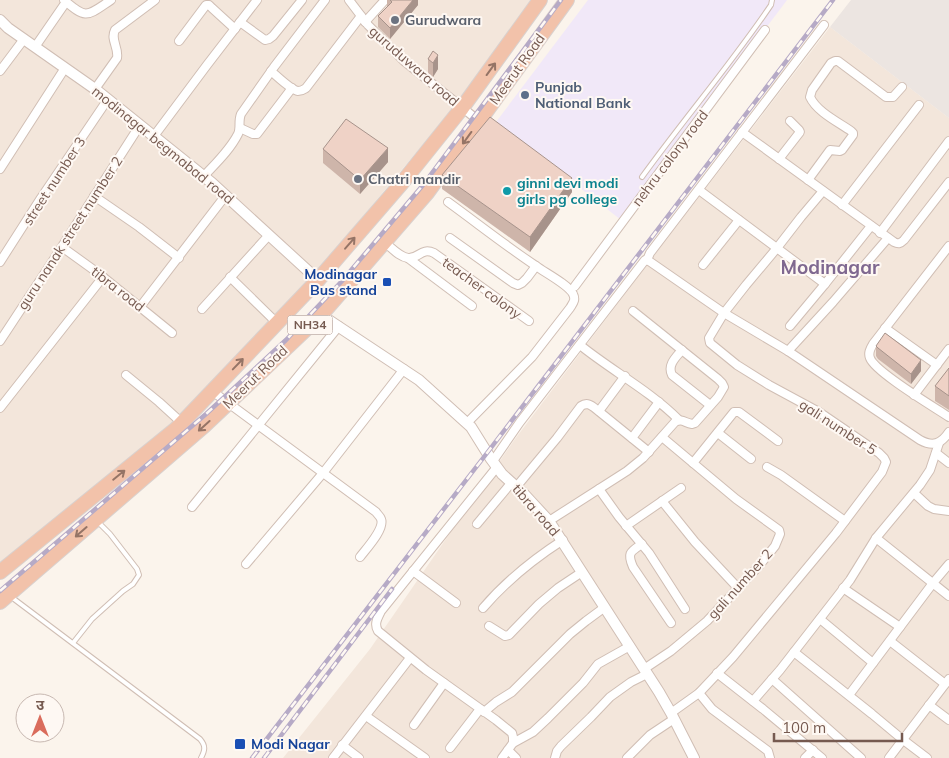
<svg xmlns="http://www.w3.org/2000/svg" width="949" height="758" font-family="Mulish,'Noto Sans Devanagari',sans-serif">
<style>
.residential{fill:#f3e6db}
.industrial{fill:#ece5e1}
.education{fill:#f1e8f8}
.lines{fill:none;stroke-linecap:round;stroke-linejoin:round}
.service-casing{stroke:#d0beb4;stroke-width:6}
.minor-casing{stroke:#d0beb4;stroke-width:10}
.tertiary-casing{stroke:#d0beb4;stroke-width:12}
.trunk-casing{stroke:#d9d1ce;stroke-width:16}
.service{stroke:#fff;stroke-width:4}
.minor{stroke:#fff;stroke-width:8}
.tertiary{stroke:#fff;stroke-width:10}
.trunk{stroke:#f2c2aa;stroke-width:14}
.rail-casing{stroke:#b6aac6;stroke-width:4.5}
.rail{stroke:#fef8f3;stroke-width:2.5;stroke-dasharray:8;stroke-linecap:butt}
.wall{fill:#ceb5aa}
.shaded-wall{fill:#a7938b}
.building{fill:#efd2c6;stroke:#a7938b}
.oneway{stroke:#957466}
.worship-dot{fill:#6b7280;stroke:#fef8f3;stroke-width:2}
.service-dot{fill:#5c6f8a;stroke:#fef8f3;stroke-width:2}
.culture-dot{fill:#0f9aa8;stroke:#fef8f3;stroke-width:2}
.transit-dot{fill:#1a4fb4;stroke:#fef8f3;stroke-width:2}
.labels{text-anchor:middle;stroke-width:4;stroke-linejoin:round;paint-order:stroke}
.shield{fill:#fef8f3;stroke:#9f8981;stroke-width:1}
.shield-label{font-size:12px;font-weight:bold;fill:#765a50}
.worship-label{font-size:14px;font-weight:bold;fill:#5b616d;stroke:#fef8f3;text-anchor:start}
.street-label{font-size:14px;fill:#765a50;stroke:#fef8f3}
.service-label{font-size:14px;font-weight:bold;fill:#4e5e75;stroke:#fef8f3;text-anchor:start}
.culture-label{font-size:14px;font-weight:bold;fill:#0d838f;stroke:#fef8f3;text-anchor:start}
.transit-label{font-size:14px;font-weight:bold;fill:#164399;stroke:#fef8f3;text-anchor:end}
.district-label{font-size:19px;font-weight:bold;fill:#7f6890;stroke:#fef8f3}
</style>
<rect width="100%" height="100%" fill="#fbf4ec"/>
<!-- residential -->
<g class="residential">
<path d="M0 0H534L456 105 302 289 208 398 0 570Z"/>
<path d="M830 27 949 118V758H283L370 649 515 439 669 236Z"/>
</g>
<!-- industrial -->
<path class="industrial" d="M851 0H949V118L830 27Z"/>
<!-- education -->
<path class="education" d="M588 0H787L621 220 496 122Z"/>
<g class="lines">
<!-- service casing -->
<g class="service-casing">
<g id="service">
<path d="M642 177C684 119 731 64 771 5L772 0"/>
<path d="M10 596 200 739C206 746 205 750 201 758"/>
<path d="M73 643 92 619 123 591 133 584 139 575 137 569 110 534 98 522"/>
</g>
</g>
<!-- minor casing -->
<g class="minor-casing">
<g id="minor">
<path d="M64 0C87 20 87 16 111 0"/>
<path d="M349 0 368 25 404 61 479 121"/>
<path d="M240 22 265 40 269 39 273 36 302 0"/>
<path d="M365 22 385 0"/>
<path d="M179 41 206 5H209L212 8 235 29"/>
<path d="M35 47 66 2"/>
<path d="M0 71 24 39"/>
<path d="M271 71C277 76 291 90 298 91 302 91 303 90 306 88L361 16"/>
<path d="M95 89 117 58C119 47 110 40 115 30L155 0"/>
<path d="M240 128 253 134H257L292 88"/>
<path d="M742 132 894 242C898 244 900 244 904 240L949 182"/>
<path d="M154 136 207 65 257 0"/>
<path d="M779 159 800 132 799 130 790 121"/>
<path d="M0 169 65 68"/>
<path d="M204 176C216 163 230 150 238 134 241 128 238 121 241 114L274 67 325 0"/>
<path d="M808 180 830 150 840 151 842 150 853 135V133L851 131C838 122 817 112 810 97L812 90 831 63 835 61H838L886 97H893L902 87"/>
<path d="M699 190 825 284"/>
<path d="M94 196 139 227 179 258"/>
<path d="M448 202C477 223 506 246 536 266 544 272 569 285 573 294 576 300 573 303 570 308L532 357 467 423"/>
<path d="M842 205 919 105"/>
<path d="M880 233 949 141"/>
<path d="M450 238 513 283 518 285 522 283 527 278 536 266"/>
<path d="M384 242C391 247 399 257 408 258 419 259 421 247 434 253L529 321"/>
<path d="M949 246 873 344C870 349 868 353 870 358 875 372 934 407 949 417"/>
<path d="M62 247 98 273 172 333"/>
<path d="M408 258 472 306"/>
<path d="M647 260 650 253 824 25"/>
<path d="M0 262 41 198 108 99"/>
<path d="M703 265 739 220"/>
<path d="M230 277 277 323"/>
<path d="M575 286 765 30"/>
<path d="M140 307 226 195"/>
<path d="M202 309 269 235"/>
<path d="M790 326 825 284 871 226"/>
<path d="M885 328 937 365"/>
<path d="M0 341 54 259 140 125"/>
<path d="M580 345C612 371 649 390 679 420"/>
<path d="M682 350C676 357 667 365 672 375L710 405"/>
<path d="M788 351 833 302 888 238"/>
<path d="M126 375 159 402 182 423"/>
<path d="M212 391 376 512C377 514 380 516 381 519 385 529 366 549 360 557"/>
<path d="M914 395 949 349"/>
<path d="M0 408 103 277"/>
<path d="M599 411 625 376"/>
<path d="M718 433 751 459"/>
<path d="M632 438 659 402"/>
<path d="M936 453 949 463"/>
<path d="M493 461 520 422 645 260 649 261 724 313 788 351 920 440C933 447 941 444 949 432"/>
<path d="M693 463 734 412H739L778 441"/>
<path d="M497 467 381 611C377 619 374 624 378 631L426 670 496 720 512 733 513 737V743L502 758"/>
<path d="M767 467 781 475 845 521"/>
<path d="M517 486 557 438 581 406C587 402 591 405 596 409L649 452"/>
<path d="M599 489 619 517 649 553 685 609"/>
<path d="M914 493 928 506 934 509 949 511"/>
<path d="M662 501 695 542 738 588"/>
<path d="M192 507 339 326"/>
<path d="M549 521 627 471 643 458 675 422C682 418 685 423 692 424L695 423 718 397 724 387 722 383 718 379 633 311"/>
<path d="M477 524 512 482"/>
<path d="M626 526 681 488"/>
<path d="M876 538 949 596"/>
<path d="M642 544C630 552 627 553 633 567L671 623"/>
<path d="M246 564 323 473 404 369"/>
<path d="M413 571 456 603"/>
<path d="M843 588 900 627"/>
<path d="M483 608C507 580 532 560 563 540"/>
<path d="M820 619 873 663"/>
<path d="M489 626 505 636 509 635 539 604 558 588 582 572"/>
<path d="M890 641 945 684"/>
<path d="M794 652 872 714 902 739 927 758"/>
<path d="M644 669 671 651 707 621 758 567 775 546 780 534 779 530 736 499 662 437"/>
<path d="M717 673 763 709 822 758"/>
<path d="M772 679 861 758"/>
<path d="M699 693 712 709 768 751 770 758"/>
<path d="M849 695 933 583 949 564"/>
<path d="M753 701 780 670 850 580 876 538 920 485 930 470 939 443"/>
<path d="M929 705 949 720"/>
<path d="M484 712 496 702 512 692 570 634 586 621 605 607"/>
<path d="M671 713 699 693 733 657 836 533 882 472 886 462 884 458 879 453 819 412 769 385 737 365 710 343 709 338 724 313 746 285 777 248 801 217 823 191"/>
<path d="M366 716 425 758"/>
<path d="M414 725 444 683"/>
<path d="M513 743 533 732 548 718 583 683 598 664 630 646"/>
<path d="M342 745 359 758"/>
<path d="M450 748 480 709"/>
<path d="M508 750 516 758"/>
<path d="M333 758 410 658"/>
<path d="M555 758 557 751 561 746 591 717 610 697 631 682 647 674"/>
<path d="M627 758 650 735 674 719"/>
<path d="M805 758 813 750"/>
<path d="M889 758 949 679"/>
</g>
</g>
<!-- tertiary casing -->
<g class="tertiary-casing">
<g id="tertiary">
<path d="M0 20 8 28 95 89 212 183 318 280"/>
<path d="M321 315 419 380 471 427 491 459 502 474 524 494 549 521 659 692 671 713 694 758"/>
</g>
</g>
<!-- trunk casing -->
<g class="trunk-casing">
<g id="trunk">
<path d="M0 572 176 429 318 280 401 184 462 108 540 0"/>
<path d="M0 602 204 426 321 315 427 193 567 0"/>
</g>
</g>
<!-- service -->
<use href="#service" class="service"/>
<!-- minor -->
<use href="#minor" class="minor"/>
<!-- tertiary -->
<use href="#tertiary" class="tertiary"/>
<!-- trunk -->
<use href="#trunk" class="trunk"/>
<!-- rail casing -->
<g class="rail-casing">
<g id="rail">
<path d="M0 591 206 414 286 340 342 281 423 185 561 0"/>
<path d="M252 758 487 453 833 0"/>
<path d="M264 758 392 589"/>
</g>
</g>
<!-- rail -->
<use href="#rail" class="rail"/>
</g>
<!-- wall -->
<g class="wall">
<path d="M387 0H418V5L390 39 378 27V16L387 7Z"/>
<path d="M433 51 438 69 433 77 428 73V59Z"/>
<path d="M323 149 388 162 360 194 323 163Z"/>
<path d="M442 175 572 192 530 252 442 189Z"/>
<path d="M876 346 921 371 911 384 878 359 876 356Z"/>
<path d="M949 368V410L935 401V386Z"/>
</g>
<!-- shaded-wall -->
<g class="shaded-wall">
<path d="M413 0H418V5L390 39V28Z"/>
<path d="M438 55V69L433 77V63Z"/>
<path d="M388 148V162L360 194V180Z"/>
<path d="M572 178V192L530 252V237Z"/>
<path d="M921 360V371L911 384V374Z"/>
</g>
<!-- building -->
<g class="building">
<path d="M390 0H413L390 28 378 16 392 2Z"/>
<path d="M433 51 438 55 433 63 428 59Z"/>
<path d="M490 117 572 178 530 237 442 175Z"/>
<path d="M346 119 388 148 360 180 323 149Z"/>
<path d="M885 333 921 360 911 374 878 348 876 346Z"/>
<path d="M949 368V396L935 386Z"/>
</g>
<!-- one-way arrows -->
<defs><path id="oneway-shaft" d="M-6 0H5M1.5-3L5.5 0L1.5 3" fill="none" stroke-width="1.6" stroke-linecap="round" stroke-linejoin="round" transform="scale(1.25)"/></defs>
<g class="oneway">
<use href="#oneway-shaft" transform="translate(491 69) rotate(-54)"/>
<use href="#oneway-shaft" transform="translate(467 138) rotate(126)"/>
<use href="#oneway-shaft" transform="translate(350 243) rotate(-49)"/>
<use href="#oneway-shaft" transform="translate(238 364) rotate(-46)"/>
<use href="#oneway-shaft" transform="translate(204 426) rotate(138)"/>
<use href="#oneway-shaft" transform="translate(119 475) rotate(-39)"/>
<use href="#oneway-shaft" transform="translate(81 532) rotate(139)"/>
</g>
<!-- markers -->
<g class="worship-dot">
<circle cx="395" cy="20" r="5"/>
<circle cx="358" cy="179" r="5"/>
</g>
<circle class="service-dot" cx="525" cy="95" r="5"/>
<circle class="culture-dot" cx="507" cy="191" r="5"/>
<g class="transit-dot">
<rect x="382" y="277" width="10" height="10" rx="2.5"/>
<rect x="234" y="738" width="12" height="12" rx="2.5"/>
</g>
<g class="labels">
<!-- shield labels -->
<rect class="shield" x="287.5" y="315.5" width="45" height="19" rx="4"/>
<g class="shield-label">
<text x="310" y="329">NH34</text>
</g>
<!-- worship labels -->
<g class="worship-label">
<text x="405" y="25">Gurudwara</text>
<text x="368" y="184">Chatri mandir</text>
</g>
<!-- street labels -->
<g class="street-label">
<text transform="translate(414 66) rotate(41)" y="5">guruduwara road</text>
<text transform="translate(517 69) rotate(-54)" y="5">Meerut Road</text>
<text transform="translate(163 145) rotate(39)" y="5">modinagar begmabad road</text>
<text transform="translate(670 158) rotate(-53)" y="5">nehru colony road</text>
<text transform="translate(54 181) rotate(-57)" y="5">street number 3</text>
<text transform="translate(70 233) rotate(-57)" y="5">guru nanak street number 2</text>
<text transform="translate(482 288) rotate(36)" y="5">teacher colony</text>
<text transform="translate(118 289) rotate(38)" y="5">tibra road</text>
<text transform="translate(255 377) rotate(-44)" y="5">Meerut Road</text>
<text transform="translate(838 427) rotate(33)" y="5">gali number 5</text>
<text transform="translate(536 510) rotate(49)" y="5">tibra road</text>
<text transform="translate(740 584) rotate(-48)" y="5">gali number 2</text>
</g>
<!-- service labels -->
<g class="service-label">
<text x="535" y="92">Punjab<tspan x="535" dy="16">National Bank</tspan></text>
</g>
<!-- culture labels -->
<g class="culture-label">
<text x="517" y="188">ginni devi modi<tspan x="517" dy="16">girls pg college</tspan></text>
</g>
<!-- transit labels -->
<g class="transit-label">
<text x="377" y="279">Modinagar<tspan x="377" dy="16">Bus stand</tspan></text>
<text x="251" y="749" text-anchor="start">Modi Nagar</text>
</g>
<!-- district labels -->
<g class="district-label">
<text x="830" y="274">Modinagar</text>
</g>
</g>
<!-- north arrow -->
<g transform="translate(40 718)"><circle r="24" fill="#fef8f3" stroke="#c8b9b2"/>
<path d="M0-4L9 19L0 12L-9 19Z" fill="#da6c5c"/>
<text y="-8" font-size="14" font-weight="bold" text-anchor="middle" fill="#765a50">उ</text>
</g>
<!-- scale -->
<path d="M774 733v8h128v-8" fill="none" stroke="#765a50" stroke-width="2.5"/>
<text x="782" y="733" font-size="15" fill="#765a50" stroke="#fef8f3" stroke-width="4" paint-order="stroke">100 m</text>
</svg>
